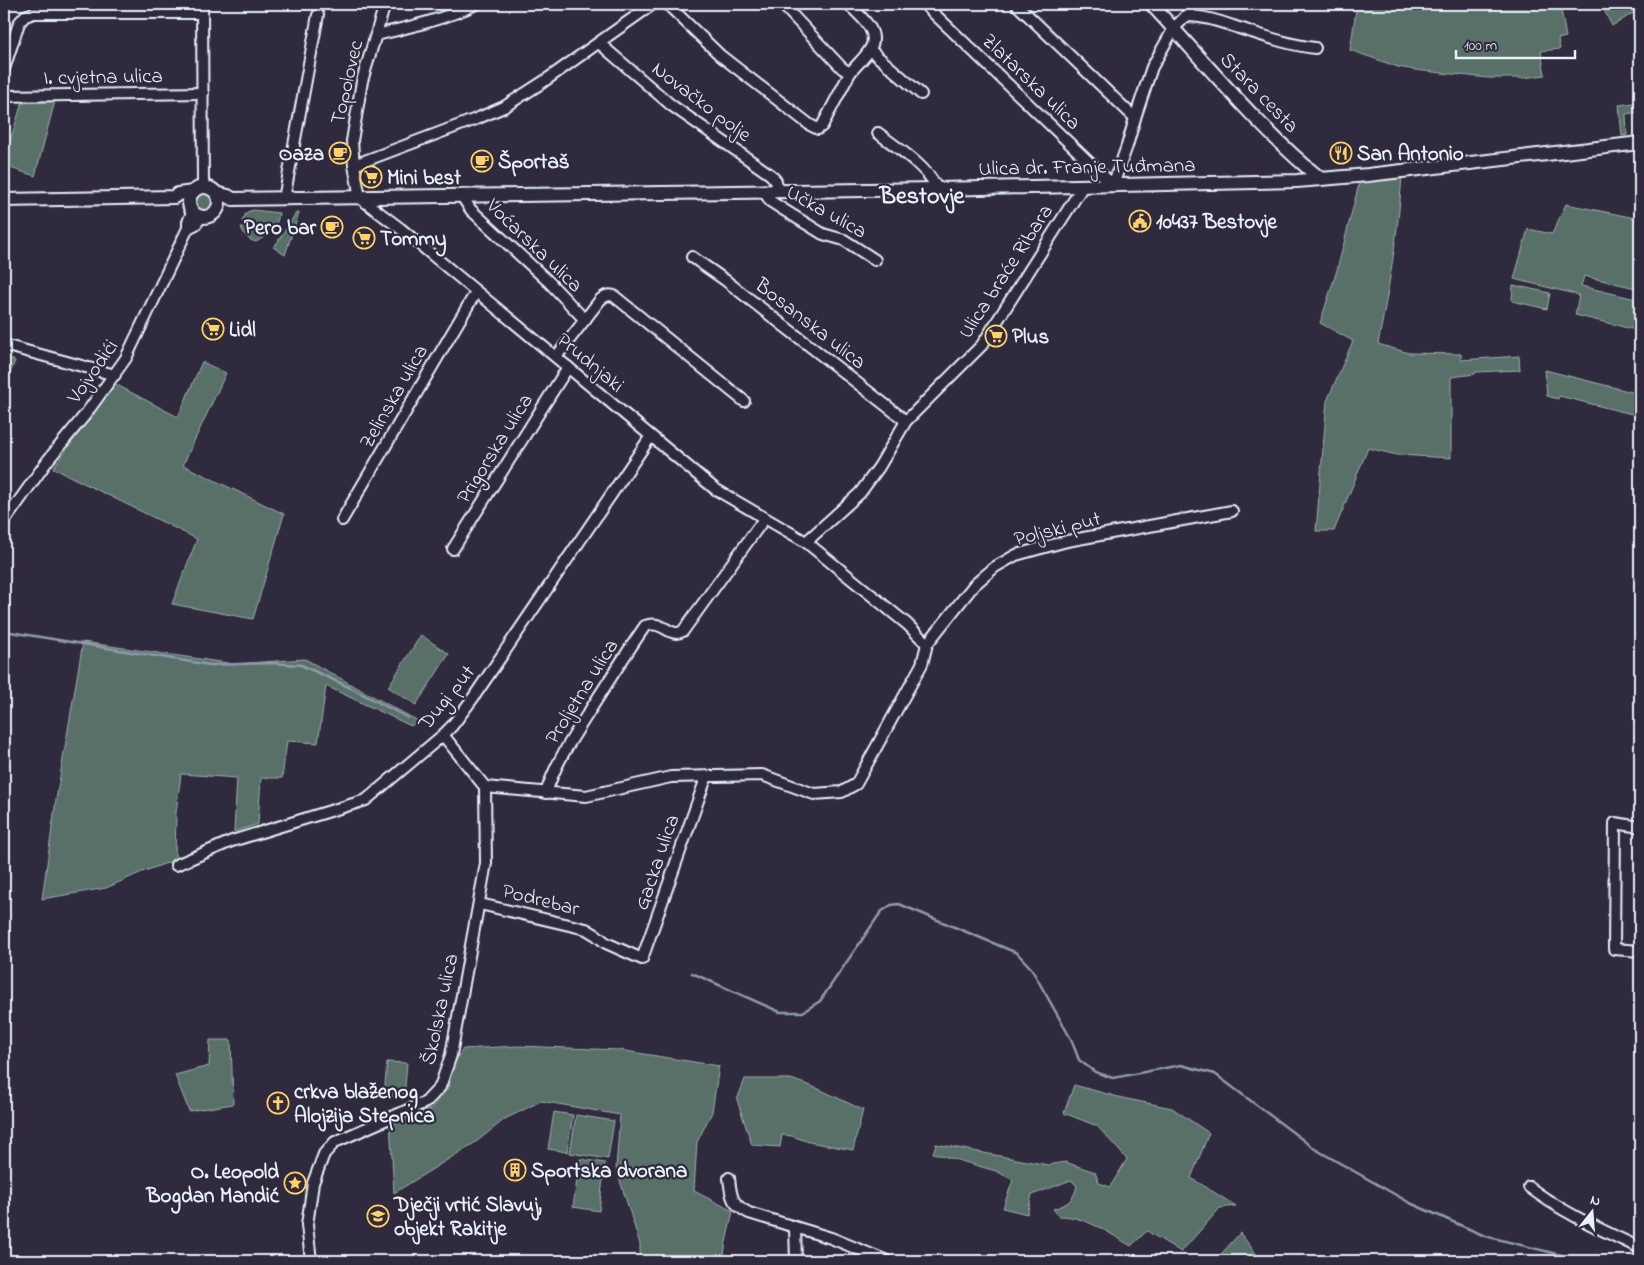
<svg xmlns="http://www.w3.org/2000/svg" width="1644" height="1265" font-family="'Indie Flower',sans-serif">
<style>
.green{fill:#596f68;stroke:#a0b0b0}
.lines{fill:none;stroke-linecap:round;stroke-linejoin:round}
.stream{stroke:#8f9bae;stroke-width:2.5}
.minor-casing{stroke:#e8f1f8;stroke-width:14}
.major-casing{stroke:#e8f1f8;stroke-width:16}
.minor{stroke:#2f2a3d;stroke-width:10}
.major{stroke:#2f2a3d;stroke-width:12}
.labels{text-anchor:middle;stroke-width:4.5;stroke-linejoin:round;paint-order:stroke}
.street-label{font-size:21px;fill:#e8f1f8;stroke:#2f2a3d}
.poi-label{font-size:21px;font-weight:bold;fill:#e8f1f8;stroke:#2f2a3d;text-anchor:start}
.quarter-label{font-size:24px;font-weight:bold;fill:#e8f1f8;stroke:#2f2a3d}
</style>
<rect width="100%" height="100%" fill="#2f2a3d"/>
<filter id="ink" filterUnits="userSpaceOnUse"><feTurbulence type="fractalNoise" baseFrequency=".02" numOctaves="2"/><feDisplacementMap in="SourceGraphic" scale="10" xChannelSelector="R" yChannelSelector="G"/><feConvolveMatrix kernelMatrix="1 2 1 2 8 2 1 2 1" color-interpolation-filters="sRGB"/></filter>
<g filter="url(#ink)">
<!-- green -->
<g class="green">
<path d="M1357 4H1560L1566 37 1558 39 1560 49 1541 51 1545 75 1523 78H1488L1415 70 1398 67 1350 50Z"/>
<path d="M1601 4H1640V9L1612 26Z"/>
<path d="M55 101 35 176 4 166V160L22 103Z"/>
<path d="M1640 102V112L1626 114 1627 135 1622 136 1619 105Z"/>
<path d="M1402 176C1398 233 1389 288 1378 344L1409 353 1461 354V360L1519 356 1520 370 1476 372 1475 374 1451 377V458L1397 455 1368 448 1334 531H1316L1327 401 1353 341 1320 323 1337 270 1360 180Z"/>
<circle cx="204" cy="202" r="8"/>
<path d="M1566 204 1640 219V289L1584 276 1581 286 1640 300V331L1575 315 1579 295 1514 279 1528 229 1552 234Z"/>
<path d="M253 210 279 213C279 225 266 237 256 242 248 240 244 235 241 227L253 228 254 224 242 221 247 212Z"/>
<path d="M296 213H299L285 255 273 247 277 243Z"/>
<path d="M1513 285 1550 293 1547 309 1512 301Z"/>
<path d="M4 355 15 361 4 389Z"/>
<path d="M202 362 226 373 183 465 284 514 253 619 172 604 197 539 53 468 115 384 178 417Z"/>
<path d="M1545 370 1640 394V416L1559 396 1558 399 1547 396Z"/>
<path d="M421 635 449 654 416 705 388 687Z"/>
<path d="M83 642 234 664 305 659 418 721 411 726 326 686 318 743 287 741 282 778H261L258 824 234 832 237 778 181 774 176 812 175 860 142 872 106 888 42 899 56 800Z"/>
<path d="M210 1040H231L233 1104 189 1111 175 1075 209 1066Z"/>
<path d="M518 1046 619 1050 719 1066 712 1112 697 1142 694 1191 733 1211 726 1242 723 1261H640V1244L616 1168 620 1115 541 1101 505 1119 476 1142 394 1193 390 1122 431 1109 448 1088 453 1065 463 1049Z"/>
<path d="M387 1062 407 1063 404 1098 384 1096Z"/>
<path d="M745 1079H791L819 1089 863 1110 853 1150 809 1142 792 1136 782 1135 780 1147 752 1145 737 1100Z"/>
<path d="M1074 1085 1122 1098 1172 1108 1209 1133 1191 1178 1236 1206 1220 1208 1181 1252 1147 1231 1131 1246C1109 1233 1085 1216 1059 1216L1053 1209C1068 1204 1073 1201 1077 1186L1071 1180 1032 1195 1027 1214 1003 1208 1013 1180 996 1171 933 1153 936 1144 1048 1165 1065 1162 1095 1172 1099 1183 1110 1187 1127 1159 1097 1126 1064 1113Z"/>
<path d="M554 1112 573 1115 567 1152 548 1149Z"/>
<path d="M576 1115 614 1121 608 1159 570 1153Z"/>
<path d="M580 1159 605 1163 599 1211 573 1207Z"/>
<path d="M1240 1233 1262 1261H1215Z"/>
</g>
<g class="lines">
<!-- stream -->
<g class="stream">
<path d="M4 631 210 665 270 663 301 665 351 688 408 718"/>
<path d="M692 973 780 1012H803L820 1001 881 912 891 905 899 904 1017 953 1031 968 1071 1039 1079 1060 1095 1072 1113 1078 1181 1065 1215 1074 1315 1149 1410 1203 1485 1236 1585 1261"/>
</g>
<!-- minor casing -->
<g class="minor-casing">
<g id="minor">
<path d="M202 4 203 187"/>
<path d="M385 4 362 81 352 141 354 165 360 198 401 229 715 489 806 542"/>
<path d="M667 4 721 56 810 125 818 129 822 126 850 73 842 68 782 4"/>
<path d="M848 4C859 15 881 31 870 49 865 58 856 65 850 73"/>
<path d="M924 4 1113 185 1127 146 1135 118 1152 67 1174 28 1186 16 1193 4"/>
<path d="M1017 5 1135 118"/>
<path d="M1186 16C1205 16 1221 22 1239 28 1264 36 1289 45 1315 48"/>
<path d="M376 35C410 27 445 19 476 4"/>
<path d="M599 43 671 105 771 175 776 181 778 191"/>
<path d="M870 50 921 94"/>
<path d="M4 69 19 23 25 16 34 13H202"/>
<path d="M4 96 203 93"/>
<path d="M878 133C900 150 925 165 938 189"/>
<path d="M354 165 476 119 504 107 543 82 653 4"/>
<path d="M764 191 770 201 784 210 823 234 844 240 875 260"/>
<path d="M461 195 471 210 549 282 585 320"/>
<path d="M284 199 318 15"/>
<path d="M188 228 196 224 201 217"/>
<path d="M692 257 725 280 906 421"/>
<path d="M4 345 115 375"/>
<path d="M556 357 600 300C605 296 607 294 614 296L744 401"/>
<path d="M342 520 476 292"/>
<path d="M4 522 48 460 85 415 126 358 188 228V222L192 212"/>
<path d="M453 549 568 367"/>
<path d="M927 644 907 624 806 542 860 493 879 467 906 421 982 345 1083 186"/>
<path d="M443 735 485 787 586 796 671 777 762 775 814 794 842 792 856 784 922 664 927 644 974 585 995 567 1016 555 1067 541 1232 511"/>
<path d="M546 793C555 764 571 740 587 715 606 685 625 655 645 626 664 619 669 639 683 631L764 519"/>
<path d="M1640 827 1615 823 1614 949 1640 951"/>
<path d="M176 865 232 841 366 800 443 735 452 726 473 698 651 436"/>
<path d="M480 904 586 929 596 935 606 943 642 959 706 778"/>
<path d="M729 1178C731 1196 731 1204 749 1213L831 1238 887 1261"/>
<path d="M1529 1187C1563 1213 1602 1230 1640 1248"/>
<path d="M795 1228 796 1261"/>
<path d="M311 1261 307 1225 313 1183 324 1154 335 1142 426 1102 440 1087 451 1055 486 863 485 787"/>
</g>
</g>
<!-- major casing -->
<g class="major-casing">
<g id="major">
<path d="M1151 4C1205 62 1260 130 1321 179"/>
<circle cx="204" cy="202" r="15"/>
<path d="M216 193 228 196 233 199 938 189 1297 181 1368 175 1640 143"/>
<path d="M4 200 174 197 178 194 193 192"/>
</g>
</g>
<!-- minor -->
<use href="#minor" class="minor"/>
<!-- major -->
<use href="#major" class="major"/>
</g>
</g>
<!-- icons -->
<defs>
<g id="cafe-ring" transform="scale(1.125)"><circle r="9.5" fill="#2f2a3d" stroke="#ffd166" stroke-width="1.5"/><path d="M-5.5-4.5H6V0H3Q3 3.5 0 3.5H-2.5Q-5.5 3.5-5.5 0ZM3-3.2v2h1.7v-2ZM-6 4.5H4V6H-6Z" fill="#ffd166"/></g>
<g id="restaurant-ring" transform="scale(1.125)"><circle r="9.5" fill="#2f2a3d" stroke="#ffd166" stroke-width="1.5"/><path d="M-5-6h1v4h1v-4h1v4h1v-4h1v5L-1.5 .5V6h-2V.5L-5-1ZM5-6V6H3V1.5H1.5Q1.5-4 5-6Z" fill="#ffd166"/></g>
<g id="supermarket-ring" transform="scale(1.125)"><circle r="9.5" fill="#2f2a3d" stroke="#ffd166" stroke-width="1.5"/><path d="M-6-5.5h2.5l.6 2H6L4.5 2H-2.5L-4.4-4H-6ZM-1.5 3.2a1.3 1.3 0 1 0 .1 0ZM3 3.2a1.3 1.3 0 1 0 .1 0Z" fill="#ffd166"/></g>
<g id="civic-ring" transform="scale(1.125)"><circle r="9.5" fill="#2f2a3d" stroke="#ffd166" stroke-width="1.5"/><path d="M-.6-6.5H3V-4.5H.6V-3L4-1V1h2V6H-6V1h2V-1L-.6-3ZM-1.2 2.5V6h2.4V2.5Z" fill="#ffd166"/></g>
<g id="church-ring" transform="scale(1.125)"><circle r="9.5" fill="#2f2a3d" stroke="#ffd166" stroke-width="1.5"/><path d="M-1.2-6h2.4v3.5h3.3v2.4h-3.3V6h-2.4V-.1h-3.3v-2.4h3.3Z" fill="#ffd166"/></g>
<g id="building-ring" transform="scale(1.125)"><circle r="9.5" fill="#2f2a3d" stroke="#ffd166" stroke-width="1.5"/><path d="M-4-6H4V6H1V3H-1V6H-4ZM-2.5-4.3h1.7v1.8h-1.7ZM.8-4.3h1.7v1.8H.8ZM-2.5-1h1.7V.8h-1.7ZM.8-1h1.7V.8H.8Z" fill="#ffd166"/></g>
<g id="sight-ring" transform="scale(1.125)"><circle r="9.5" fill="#2f2a3d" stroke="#ffd166" stroke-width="1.5"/><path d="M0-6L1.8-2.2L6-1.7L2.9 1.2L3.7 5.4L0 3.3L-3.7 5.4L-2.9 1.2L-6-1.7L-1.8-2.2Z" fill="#ffd166"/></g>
<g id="school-ring" transform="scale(1.125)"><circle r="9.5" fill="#2f2a3d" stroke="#ffd166" stroke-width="1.5"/><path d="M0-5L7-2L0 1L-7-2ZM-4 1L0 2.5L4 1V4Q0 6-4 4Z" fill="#ffd166"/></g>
</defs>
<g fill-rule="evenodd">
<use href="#cafe-ring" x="340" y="153"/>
<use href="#restaurant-ring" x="1341" y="153"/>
<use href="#cafe-ring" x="482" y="161"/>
<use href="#supermarket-ring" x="371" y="177"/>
<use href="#civic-ring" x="1140" y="221"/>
<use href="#cafe-ring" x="332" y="227"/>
<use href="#supermarket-ring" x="364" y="238"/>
<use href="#supermarket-ring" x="213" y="329"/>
<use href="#supermarket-ring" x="996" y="336"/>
<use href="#church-ring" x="278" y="1103"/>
<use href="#building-ring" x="515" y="1170"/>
<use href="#sight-ring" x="295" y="1183"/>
<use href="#school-ring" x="378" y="1216"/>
</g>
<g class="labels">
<!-- street labels -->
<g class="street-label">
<text transform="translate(103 76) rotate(-1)" y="7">I. cvjetna ulica</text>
<text transform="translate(1032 81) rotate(44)" y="7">Zlatarska ulica</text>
<text transform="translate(346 82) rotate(-77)" y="7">Topolovec</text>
<text transform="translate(1260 92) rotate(46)" y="7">Stara cesta</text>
<text transform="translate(702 101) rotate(37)" y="7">Novačko polje</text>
<text transform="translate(1087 166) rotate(-1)" y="7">Ulica dr. Franje Tuđmana</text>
<text transform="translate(827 211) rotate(29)" y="7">Učka ulica</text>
<text transform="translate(535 245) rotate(44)" y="7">Voćarska ulica</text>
<text transform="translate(1005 271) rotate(-57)" y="7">Ulica braće Ribara</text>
<text transform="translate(811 323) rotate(38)" y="7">Bosanska ulica</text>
<text transform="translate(591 362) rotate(40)" y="7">Prudnjaki</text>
<text transform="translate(92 371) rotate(-55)" y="7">Vojvodići</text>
<text transform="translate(393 396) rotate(-60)" y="7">Zelinska ulica</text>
<text transform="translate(494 448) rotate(-58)" y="7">Prigorska ulica</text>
<text transform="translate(1057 528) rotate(-14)" y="7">Poljski put</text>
<text transform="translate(581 691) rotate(-58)" y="7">Proljetna ulica</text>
<text transform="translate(446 697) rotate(-51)" y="7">Dugi put</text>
<text transform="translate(656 862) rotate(-71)" y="7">Gacka ulica</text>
<text transform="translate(541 899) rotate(14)" y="7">Podrebar</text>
<text transform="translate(439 1009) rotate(-78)" y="7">Školska ulica</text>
</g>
<!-- poi labels -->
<g class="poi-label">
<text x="324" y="160" text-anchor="end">Oaza</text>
<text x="1357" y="160">San Antonio</text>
<text x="498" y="168">Športaš</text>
<text x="387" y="184">Mini best</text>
<text x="1156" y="228">10437 Bestovje</text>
<text x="316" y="234" text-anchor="end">Pero bar</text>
<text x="380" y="245">Tommy</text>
<text x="229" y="336">Lidl</text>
<text x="1012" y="343">Plus</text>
<text x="294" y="1098">crkva blaženog<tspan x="294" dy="24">Alojzija Stepnica</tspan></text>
<text x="531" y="1177">Sportska dvorana</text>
<text x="279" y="1178" text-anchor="end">O. Leopold<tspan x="279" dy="24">Bogdan Mandić</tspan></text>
<text x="394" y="1211">Dječji vrtić Slavuj,<tspan x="394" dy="24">objekt Rakitje</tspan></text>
</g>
<!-- quarter labels -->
<g class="quarter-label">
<text x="922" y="203">Bestovje</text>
</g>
</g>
<!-- margin -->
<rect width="1644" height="1265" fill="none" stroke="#2f2a3d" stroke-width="20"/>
<rect x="10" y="10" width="1624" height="1245" fill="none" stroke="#e8f1f8" stroke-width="2" filter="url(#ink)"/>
<!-- north arrow -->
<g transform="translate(1592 1212) rotate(17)" stroke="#2f2a3d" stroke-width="4" paint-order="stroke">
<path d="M0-4L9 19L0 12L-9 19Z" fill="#e8f1f8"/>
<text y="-8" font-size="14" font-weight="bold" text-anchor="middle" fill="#e8f1f8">N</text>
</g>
<!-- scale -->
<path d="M1456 50v8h119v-8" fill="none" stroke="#e8f1f8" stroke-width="2.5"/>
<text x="1464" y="50" font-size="15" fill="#e8f1f8" stroke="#2f2a3d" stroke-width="4" paint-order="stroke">100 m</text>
</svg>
